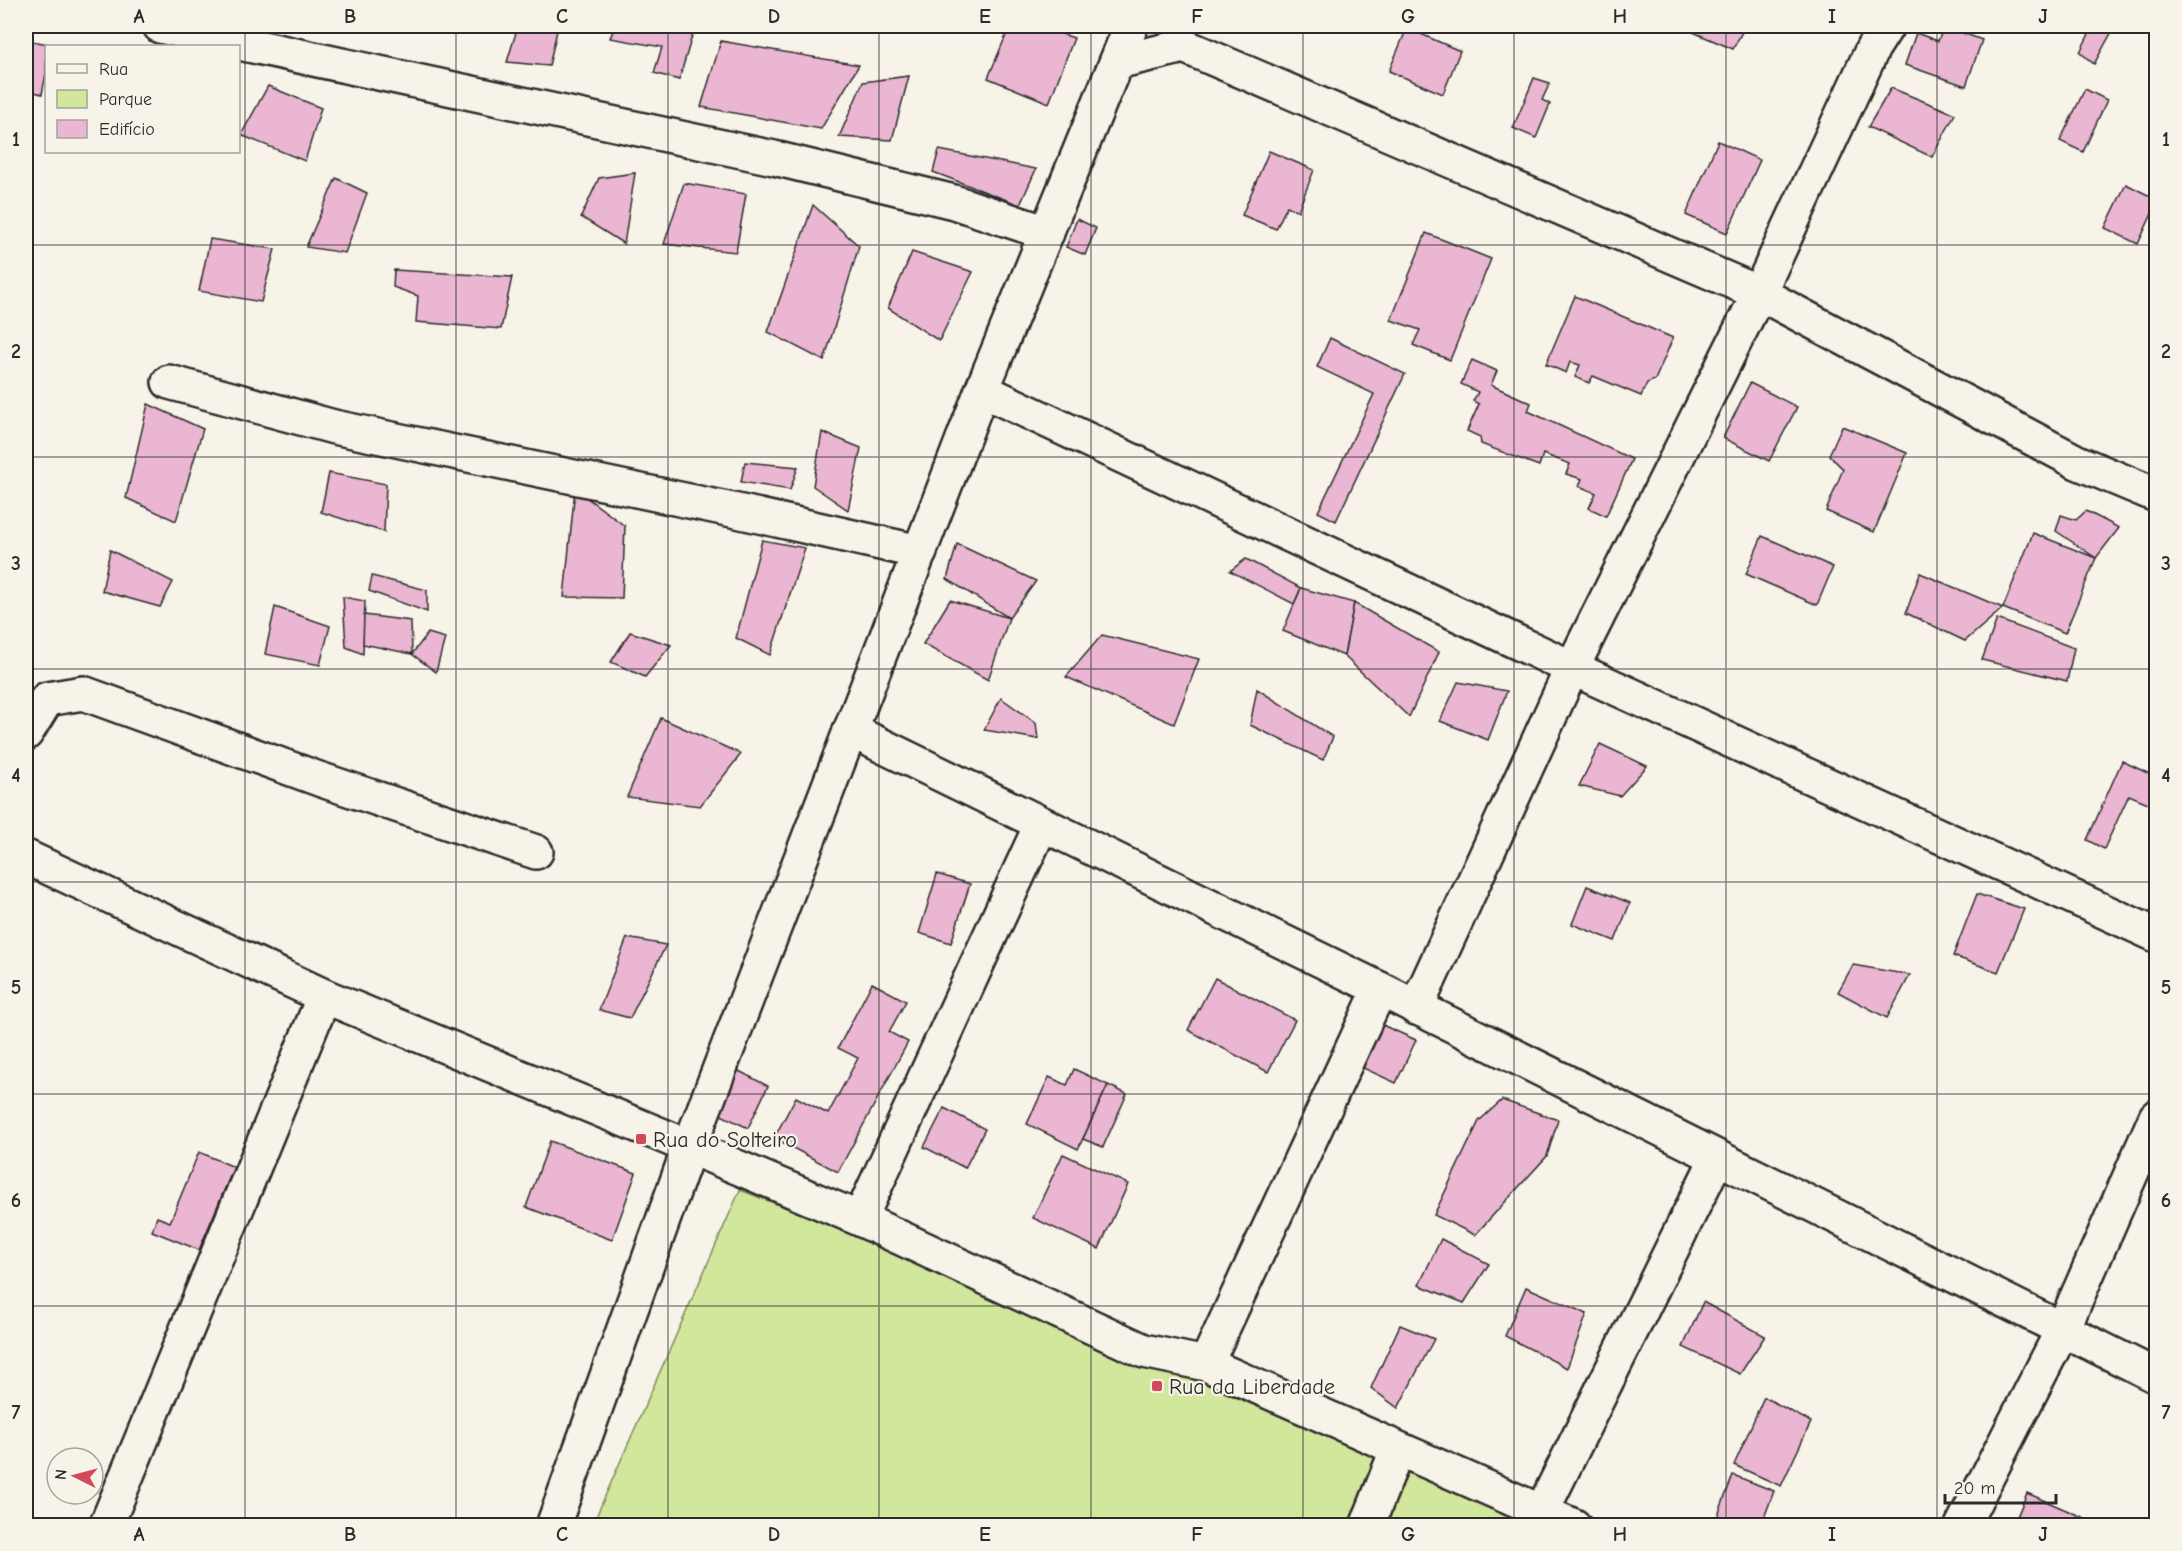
<svg xmlns="http://www.w3.org/2000/svg" width="2182" height="1551" font-family="'Comic Neue',sans-serif">
<style>
.green{fill:#d1e79c;stroke:#7e8964;stroke-width:1.5}
.building{fill:#eab6d2;stroke:#2b2b2b;stroke-width:1.5}
.lines{fill:none;stroke-linecap:round;stroke-linejoin:round}
.minor-casing{stroke:#2b2b2b;stroke-width:38}
.tertiary-casing{stroke:#2b2b2b;stroke-width:38}
.minor{stroke:#f7f3e8;stroke-width:33}
.tertiary{stroke:#f7f3e8;stroke-width:33}
.grid{fill:none;stroke:#2b2b2b;stroke-width:1.5;stroke-opacity:0.55}
.poi-dot{fill:#d1495b;stroke:#f7f3e8;stroke-width:2}
.labels{text-anchor:middle;stroke-width:4.5;stroke-linejoin:round;paint-order:stroke}
.poi-label{font-size:22px;fill:#2b2b2b;stroke:#f7f3e8;text-anchor:start}
.neatline{fill:none;stroke:#2b2b2b;stroke-width:2}
.grid-label{font-size:20px;text-anchor:middle;font-weight:bold;fill:#2b2b2b}
</style>
<rect width="100%" height="100%" fill="#f7f3e8"/>
<filter id="ink" filterUnits="userSpaceOnUse"><feTurbulence type="fractalNoise" baseFrequency=".0167" numOctaves="2"/><feDisplacementMap in="SourceGraphic" scale="12" xChannelSelector="R" yChannelSelector="G"/><feConvolveMatrix kernelMatrix="1 2 1 2 8 2 1 2 1" color-interpolation-filters="sRGB"/></filter>
<g filter="url(#ink)">
<!-- green -->
<path class="green" d="M740 1190 1604 1525 592 1526Z"/>
<!-- building -->
<g class="building">
<path d="M518 26H558L549 66 507 62Z"/>
<path d="M615 26H695L679 80 654 73 662 47 610 38Z"/>
<path d="M1010 26H1038L1074 38 1049 103 988 78Z"/>
<path d="M1679 26H1745L1733 49Z"/>
<path d="M1944 26 1982 40 1966 86 1905 65 1916 33 1938 41Z"/>
<path d="M2093 26H2115L2094 64 2080 52Z"/>
<path d="M1407 28 1460 51 1443 94 1389 71Z"/>
<path d="M26 40 54 45 53 46H46V74L42 94 26 90Z"/>
<path d="M721 41 859 65 821 129 701 107Z"/>
<path d="M909 76 892 140 839 137 863 82Z"/>
<path d="M1534 78 1550 83 1542 100 1550 104 1536 138 1513 128Z"/>
<path d="M268 86 321 108 305 161 241 135Z"/>
<path d="M1891 88 1955 114 1932 157 1868 127Z"/>
<path d="M2085 89 2107 100 2083 152 2060 141Z"/>
<path d="M1718 141 1760 160 1727 233 1686 215Z"/>
<path d="M939 150 1036 169 1020 205 933 172Z"/>
<path d="M1269 151 1314 170 1298 211 1287 206 1276 229 1242 215Z"/>
<path d="M635 173 624 244 581 217 599 178Z"/>
<path d="M336 178 367 193 345 253 306 247Z"/>
<path d="M684 183 746 194 736 252 664 244Z"/>
<path d="M2126 184 2156 199V205L2138 244 2105 228Z"/>
<path d="M813 205 859 246 824 361 768 332Z"/>
<path d="M1077 219 1096 228 1085 255 1066 247Z"/>
<path d="M1426 233 1491 259 1450 360 1413 345 1420 330 1391 320Z"/>
<path d="M210 239 275 249 261 302 199 291Z"/>
<path d="M912 252 973 272 939 341 888 308Z"/>
<path d="M394 270 512 277 501 329 416 322 418 296 393 287Z"/>
<path d="M1575 296 1673 338 1655 380 1647 383 1641 396 1593 376 1589 383 1575 377 1580 365 1570 362 1566 373 1546 364Z"/>
<path d="M1330 338 1405 374 1336 521 1318 512 1374 394 1317 367Z"/>
<path d="M1472 360 1497 371 1491 385 1531 403 1528 411 1632 459 1606 516 1589 508 1596 493 1579 486 1582 479 1566 474 1570 464 1543 454 1539 466 1481 444 1480 437 1467 431 1479 404 1473 401 1478 392 1461 384Z"/>
<path d="M1750 383 1797 407 1769 461 1723 438Z"/>
<path d="M148 404 203 429 176 521 126 498Z"/>
<path d="M1842 426 1907 453 1874 532 1826 511 1843 469 1829 455Z"/>
<path d="M822 432 861 448 848 510 813 486Z"/>
<path d="M745 462 798 467 790 490 741 482Z"/>
<path d="M329 473 386 484 384 532 321 512Z"/>
<path d="M575 489 625 526 622 598 564 597Z"/>
<path d="M2086 511 2119 528 2096 558 2056 531 2061 515 2076 520Z"/>
<path d="M2033 533 2096 558 2065 633 2003 608Z"/>
<path d="M1762 536 1833 567 1817 605 1746 574Z"/>
<path d="M762 540 805 548 770 655 736 638Z"/>
<path d="M957 544 1036 581 1009 618 947 579Z"/>
<path d="M110 550 173 582 160 607 102 591Z"/>
<path d="M1246 559 1301 588 1294 604 1230 571Z"/>
<path d="M1920 573 2003 608 1965 641 1906 613Z"/>
<path d="M372 576 427 590V612L369 591Z"/>
<path d="M1301 588 1354 603 1344 656 1283 631Z"/>
<path d="M343 597 365 601 363 654 346 647Z"/>
<path d="M950 600 1009 618 988 680 923 644Z"/>
<path d="M1354 603 1439 652 1409 717 1344 656Z"/>
<path d="M275 607 330 626 320 665 265 654Z"/>
<path d="M364 615 411 621 412 654 363 644Z"/>
<path d="M1997 619 2074 648 2067 681 1982 660Z"/>
<path d="M630 632 671 645 645 677 611 662Z"/>
<path d="M428 633 445 638 436 672 412 654Z"/>
<path d="M1102 635 1199 659 1174 724 1066 677Z"/>
<path d="M1458 682 1507 691 1488 740 1440 721Z"/>
<path d="M1257 689 1333 737 1323 760 1250 725Z"/>
<path d="M1001 698 1036 723 1038 739 984 730Z"/>
<path d="M661 718 741 754 700 806 627 797Z"/>
<path d="M1600 744 1647 766 1620 796 1579 786Z"/>
<path d="M2122 761 2156 777V802L2155 806 2129 795 2104 849 2087 840Z"/>
<path d="M937 874 970 884 951 943 919 933Z"/>
<path d="M1587 886 1630 903 1615 941 1572 924Z"/>
<path d="M1977 894 2024 909 1998 972 1953 956Z"/>
<path d="M627 938 666 945 630 1018 599 1010Z"/>
<path d="M1853 965 1910 975 1887 1018 1838 992Z"/>
<path d="M1215 978 1295 1020 1268 1072 1188 1030Z"/>
<path d="M872 983 906 1001 889 1032 908 1042 838 1172 774 1138 796 1097 828 1114 858 1058 838 1048Z"/>
<path d="M1380 1024 1416 1040 1396 1083 1361 1067Z"/>
<path d="M1074 1069 1108 1085 1078 1149 1027 1124 1049 1077 1067 1085Z"/>
<path d="M737 1070 768 1086 748 1128 717 1113Z"/>
<path d="M1108 1085 1127 1094 1103 1147 1083 1139Z"/>
<path d="M1502 1100 1558 1120 1547 1156 1475 1235 1434 1215 1479 1121Z"/>
<path d="M944 1108 985 1129 965 1168 924 1147Z"/>
<path d="M550 1141 636 1173 612 1240 526 1207Z"/>
<path d="M199 1152 234 1167 199 1250 152 1231 157 1217 170 1222Z"/>
<path d="M1063 1154 1128 1184 1099 1249 1033 1218Z"/>
<path d="M1441 1239 1489 1264 1464 1303 1419 1285Z"/>
<path d="M1526 1287 1587 1314 1567 1368 1505 1336Z"/>
<path d="M1703 1302 1765 1336 1740 1374 1683 1347Z"/>
<path d="M1400 1325 1434 1339 1398 1408 1371 1388Z"/>
<path d="M1764 1397 1811 1422 1781 1486 1734 1465Z"/>
<path d="M1733 1475 1774 1491 1761 1526H1714Z"/>
<path d="M2027 1493 2096 1523 2095 1526H2018L2014 1524Z"/>
</g>
<g class="lines">
<!-- minor casing -->
<g class="minor-casing">
<g id="minor">
<path d="M160 26 774 158 954 202 1047 233"/>
<path d="M1117 62 1184 46 1759 293 2077 462 2156 495"/>
<path d="M169 382 334 427 737 511 920 552"/>
<path d="M982 390 1572 668 2156 935"/>
<path d="M850 730 1380 989 2156 1376"/>
<path d="M26 733 47 699 83 693 319 779 536 852"/>
<path d="M1416 1008 1572 668 1759 293 1873 48 1887 26"/>
<path d="M860 1219 1041 825"/>
<path d="M1206 1364 1380 989"/>
<path d="M1542 1511 1717 1158"/>
<path d="M106 1526 324 996"/>
<path d="M553 1526 689 1148 982 390 1131 26"/>
<path d="M1367 1526 1397 1450"/>
<path d="M1962 1526 2063 1329 2156 1117"/>
</g>
</g>
<!-- tertiary casing -->
<g class="tertiary-casing">
<path id="tertiary" d="M26 857 324 996 661 1135 860 1219 1144 1351 1206 1364 1574 1526"/>
</g>
<!-- minor -->
<use href="#minor" class="minor"/>
<!-- tertiary -->
<use href="#tertiary" class="tertiary"/>
</g>
</g>
<!-- grid -->
<path class="grid" d="M245 26V1526M456 26V1526M668 26V1526M879 26V1526M1091 26V1526M1303 26V1526M1514 26V1526M1726 26V1526M1937 26V1526M26 245H2156M26 457H2156M26 669H2156M26 882H2156M26 1094H2156M26 1306H2156"/>
<!-- markers -->
<g class="poi-dot">
<rect x="635" y="1133" width="12" height="12" rx="3"/>
<rect x="1151" y="1380" width="12" height="12" rx="3"/>
</g>
<g class="labels">
<!-- poi labels -->
<g class="poi-label">
<text x="653" y="1147">Rua do Solteiro</text>
<text x="1169" y="1394">Rua da Liberdade</text>
</g>
</g>
<!-- margin -->
<rect width="2182" height="1551" fill="none" stroke="#f7f3e8" stroke-width="66"/>
<!-- legend -->
<rect x="45" y="45" width="195" height="108" fill="#f7f3e8" stroke="#a5a39c" stroke-width="1.5"/>
<rect x="57" y="64" width="30" height="9" fill="#f7f3e8" stroke="#a5a39c" stroke-width="1.5"/>
<text x="99" y="75" font-size="18" fill="#2b2b2b">Rua</text>
<rect x="57" y="90" width="30" height="18" fill="#d1e79c" stroke="#a5a39c" stroke-width="1.5"/>
<text x="99" y="105" font-size="18" fill="#2b2b2b">Parque</text>
<rect x="57" y="120" width="30" height="18" fill="#eab6d2" stroke="#a5a39c" stroke-width="1.5"/>
<text x="99" y="135" font-size="18" fill="#2b2b2b">Edifício</text>
<!-- north arrow -->
<g transform="translate(75 1476) rotate(276)"><circle r="28" fill="#f7f3e8" stroke="#a5a39c" stroke-width="1.5"/>
<path d="M0-4.5L10 22L0 15L-10 22Z" fill="#d1495b"/>
<text y="-9" font-size="16" font-weight="bold" text-anchor="middle" fill="#2b2b2b">N</text>
</g>
<!-- scale -->
<path d="M1945 1494v9h111v-9" fill="none" stroke="#2b2b2b" stroke-width="3"/>
<text x="1954" y="1494" font-size="18" fill="#2b2b2b" stroke="#f7f3e8" stroke-width="4.5" paint-order="stroke">20 m</text>
<rect x="33" y="33" width="2116" height="1485" class="neatline"/>
<g class="grid-label">
<text x="139" y="23">A</text>
<text x="350" y="23">B</text>
<text x="562" y="23">C</text>
<text x="774" y="23">D</text>
<text x="985" y="23">E</text>
<text x="1197" y="23">F</text>
<text x="1408" y="23">G</text>
<text x="1620" y="23">H</text>
<text x="1832" y="23">I</text>
<text x="2043" y="23">J</text>
<text x="16" y="146">1</text>
<text x="2166" y="146">1</text>
<text x="16" y="358">2</text>
<text x="2166" y="358">2</text>
<text x="16" y="570">3</text>
<text x="2166" y="570">3</text>
<text x="16" y="782">4</text>
<text x="2166" y="782">4</text>
<text x="16" y="994">5</text>
<text x="2166" y="994">5</text>
<text x="16" y="1207">6</text>
<text x="2166" y="1207">6</text>
<text x="16" y="1419">7</text>
<text x="2166" y="1419">7</text>
<text x="139" y="1541">A</text>
<text x="350" y="1541">B</text>
<text x="562" y="1541">C</text>
<text x="774" y="1541">D</text>
<text x="985" y="1541">E</text>
<text x="1197" y="1541">F</text>
<text x="1408" y="1541">G</text>
<text x="1620" y="1541">H</text>
<text x="1832" y="1541">I</text>
<text x="2043" y="1541">J</text>
</g>
</svg>
